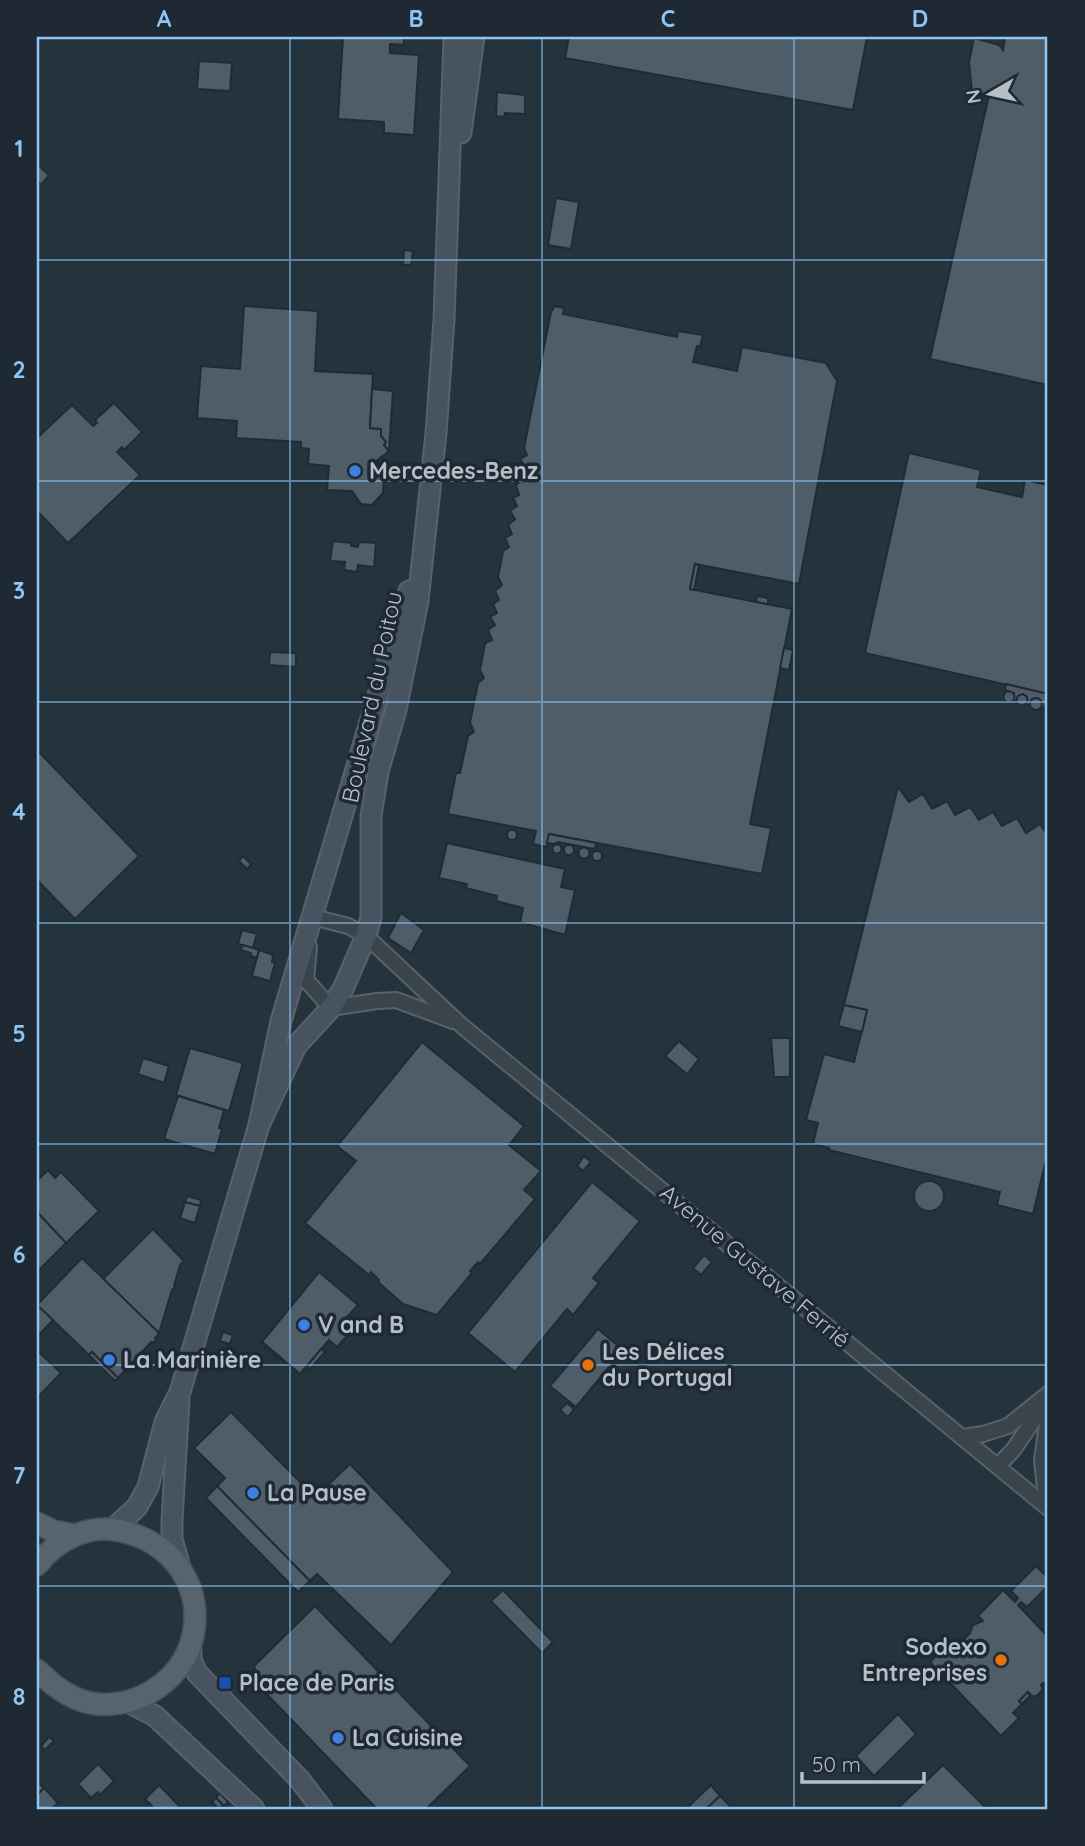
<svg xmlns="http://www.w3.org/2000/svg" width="1085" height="1846" font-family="Quicksand,sans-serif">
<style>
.building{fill:#4e5d68;stroke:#202b35;stroke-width:2}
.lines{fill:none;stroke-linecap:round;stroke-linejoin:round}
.street-casing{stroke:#57626b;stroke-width:18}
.secondary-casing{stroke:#57626b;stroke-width:23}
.primary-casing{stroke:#45505a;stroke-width:24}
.street{stroke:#39444d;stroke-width:14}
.secondary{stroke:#475460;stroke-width:19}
.primary{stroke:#57646d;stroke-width:21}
.grid{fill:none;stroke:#8ec5f4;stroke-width:2;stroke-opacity:0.55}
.shop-dot{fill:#3f7fe0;stroke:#1e2933;stroke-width:2.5}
.food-dot{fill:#e8710a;stroke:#1e2933;stroke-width:2.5}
.transit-dot{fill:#1a4fb4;stroke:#1e2933;stroke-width:2.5}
.labels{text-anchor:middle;stroke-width:7;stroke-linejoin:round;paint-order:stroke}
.poi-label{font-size:23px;font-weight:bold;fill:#b5bfc8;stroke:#1e2933;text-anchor:start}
.street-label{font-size:23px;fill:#b5bfc8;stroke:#1e2933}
.neatline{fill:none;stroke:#8ec5f4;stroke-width:2.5}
.grid-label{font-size:23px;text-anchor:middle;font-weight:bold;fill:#8ec5f4}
</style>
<rect width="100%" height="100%" fill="#25333d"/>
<!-- building -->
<g class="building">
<path d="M343 37H404V45L390 44V53L419 55 414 135 384 133V122L338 119Z"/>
<path d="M569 37H867L853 110 565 58Z"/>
<path d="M1005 37H1048V385L930 359 989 95 972 91 969 62 974 38 999 45 1003 50Z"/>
<path d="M199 61 232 63 230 91 197 89Z"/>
<path d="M497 92 525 95V114L505 113 504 117 496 116Z"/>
<path d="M38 165 49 175 41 185 37 181Z"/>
<path d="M556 198 579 202 571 249 548 245Z"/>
<path d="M404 250 413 251 411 265H403Z"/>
<path d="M244 306 318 311 315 371 373 374 370 428 381 429V436L386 442 384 445 389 451 376 461 384 469 380 474 384 477 383 493 372 505 361 504 352 491 327 490 329 466 308 464 309 449 301 448V442L236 438 237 421 197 418 201 366 240 369Z"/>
<path d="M555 306 564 308 563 314 677 337 678 331 703 335 700 347 697 346 693 362 737 371 742 347 826 363 837 381 799 584 695 564 690 589 792 609 750 824 771 828 762 874 549 834 547 847 533 844 536 831 448 814 456 773H460L468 736 474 732 470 722 478 683 484 678 480 670 485 643 492 640 488 630 495 625 490 617 497 613 493 604 499 600 495 591 502 585 498 577 503 551 509 547 505 538 512 534 508 525 515 519 510 511 517 506 513 498 519 495 516 485 522 480 518 472 525 466 520 459 527 455 524 448 551 312Z"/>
<path d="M372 389 393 391 389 451 384 445 386 442 381 436V429L370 428Z"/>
<path d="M114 403 142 432 124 450 122 447 117 452 140 475 68 543 37 511V438L72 405 93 426 97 423 95 420Z"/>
<path d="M909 453 981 470 977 487 1022 497 1025 480 1048 485V694L865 653Z"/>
<path d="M333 541 351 543V546L358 547 359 542 376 543 374 567 358 565 357 572 344 570 345 562 330 561Z"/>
<path d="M695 564 699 565 694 590 690 589Z"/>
<path d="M757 596 768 598V604L756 602Z"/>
<path d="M784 648 793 650 789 670 780 668Z"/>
<path d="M270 652 296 653V667L269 665Z"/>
<path d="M1006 684 1048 694 1044 709 1040 708 1041 704 1038 698 1032 699 1030 705 1025 704 1027 697 1023 694 1018 696 1016 702 1013 701 1014 693 1005 690Z"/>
<circle cx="1009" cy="697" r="5.5"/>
<circle cx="1022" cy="700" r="5.5"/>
<circle cx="1036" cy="704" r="6"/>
<path d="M37 750 139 856 75 919 37 880Z"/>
<path d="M898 787 909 802 923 794 932 809 947 801 955 815 970 807 979 820 993 812 1002 826 1017 818 1026 833 1040 824 1048 836V1152L1033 1214 997 1205 1000 1192 829 1150V1148L813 1144 818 1123 806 1120 824 1054 854 1062 867 1010 844 1005Z"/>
<circle cx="512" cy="835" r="5"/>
<path d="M549 834 596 843 595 849 558 842 553 844 547 843Z"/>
<path d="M447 843 565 869 561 887 575 890 565 935 520 922 523 908 496 901 497 896 466 888 467 884 439 878Z"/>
<circle cx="557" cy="849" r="4.5"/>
<circle cx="569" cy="850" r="5"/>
<circle cx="584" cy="853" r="5.5"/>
<circle cx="597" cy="856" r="5"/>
<path d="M243 856 251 864 247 869 239 861Z"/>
<path d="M401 913 424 930 411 953 388 938Z"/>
<path d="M242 930 257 934 253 948 238 944Z"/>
<path d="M243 945 259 950 257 958 251 956V953L241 950Z"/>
<path d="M259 950 273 955 272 962 275 963 270 981 252 976Z"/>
<path d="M844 1005 867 1010 862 1032 838 1026Z"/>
<path d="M771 1038H790V1077H774Z"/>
<path d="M679 1041 699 1059 687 1074 665 1056Z"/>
<path d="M422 1042 524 1126 509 1145 541 1171 524 1190 535 1199 480 1264 478 1262 470 1271 472 1273 437 1315 403 1304 378 1282 379 1280 371 1272 369 1275 305 1223 356 1161 337 1146Z"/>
<path d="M190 1048 243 1063 229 1111 176 1095Z"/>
<path d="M143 1058 169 1066 164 1083 138 1074Z"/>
<path d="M178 1096 224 1110 219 1128 222 1129 215 1154 164 1139Z"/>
<path d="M584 1156 591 1162 583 1171 577 1166Z"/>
<path d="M48 1170 55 1178 61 1172 99 1211 66 1243 37 1212V1174L40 1178Z"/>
<circle cx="929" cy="1196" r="15"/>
<path d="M592 1182 640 1221 593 1278 599 1283 573 1315 567 1309 515 1372 468 1333Z"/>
<path d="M187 1196 201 1200 200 1206 185 1202Z"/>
<path d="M185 1202 200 1206 195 1223 180 1218Z"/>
<path d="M37 1212 66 1243 37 1272Z"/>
<path d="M153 1229 184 1261 180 1265 174 1286 175 1288 172 1290 159 1333 103 1279Z"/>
<path d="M704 1255 712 1262 701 1275 693 1268Z"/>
<path d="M82 1258 159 1333 155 1338 157 1339 153 1343 151 1342 118 1378 92 1352 89 1355 37 1305Z"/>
<path d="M319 1272 358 1305 347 1317 357 1325 337 1347 329 1340 300 1374 262 1342Z"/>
<path d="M37 1305 53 1320 39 1335 37 1333Z"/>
<path d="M598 1329 623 1350 576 1407 550 1386Z"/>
<path d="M223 1332 233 1335 230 1344 220 1341Z"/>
<path d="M262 1342 281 1358V1359H279L261 1344Z"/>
<path d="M321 1349 325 1352 310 1369 307 1366Z"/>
<path d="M37 1350 61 1373 37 1398Z"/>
<path d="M92 1352 118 1378 115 1381 89 1355Z"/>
<path d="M567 1403 574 1409 568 1417 560 1410Z"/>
<path d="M231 1412 315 1497 350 1464 453 1572 391 1645 317 1574 310 1581 217 1486 225 1478 194 1448Z"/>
<path d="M217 1486 310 1581 298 1592 206 1498Z"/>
<path d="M1036 1566 1048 1578V1586L1027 1607 1021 1602 1018 1605 1048 1637V1688L1043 1683 1041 1685 1043 1689 1038 1695 1033 1697 1028 1692 1019 1701 1022 1704 1013 1713 1019 1718 1001 1736 930 1662 948 1644 954 1650 970 1633 973 1625 983 1621 978 1616 1003 1590 1015 1602 1018 1598 1011 1591Z"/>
<path d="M503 1590 553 1642 542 1653 491 1601Z"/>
<path d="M315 1606 470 1766 426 1809H377L261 1688 254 1666Z"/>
<path d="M1028 1692 1030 1696 1022 1704 1019 1701Z"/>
<path d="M898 1714 916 1734 874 1776 856 1756Z"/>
<path d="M49 1737 54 1741 45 1750 41 1746Z"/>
<path d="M98 1764 114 1781 100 1795 98 1792 91 1798 78 1784Z"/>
<path d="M943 1765 987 1809H897Z"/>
<path d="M37 1781 44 1788 37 1795Z"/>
<path d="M159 1785 182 1809H149L152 1806 145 1799Z"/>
<path d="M711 1785 720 1796 706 1809H686Z"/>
<path d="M44 1788 58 1803 51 1809H37V1795Z"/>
<path d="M220 1793 228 1802 224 1806 216 1798Z"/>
<path d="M720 1796 733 1809H706Z"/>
<path d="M216 1798 223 1805 219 1809 212 1802Z"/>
</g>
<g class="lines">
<!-- street casing -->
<g class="street-casing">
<g id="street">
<path d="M313 917 348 926 366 936 461 1025 1048 1508"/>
<path d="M309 947 306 980 331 1008 377 1001 396 1000 453 1021"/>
<path d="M962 1437 983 1434 1008 1426 1048 1394"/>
<path d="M998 1466 1014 1449 1048 1399"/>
<path d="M1047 1507 1042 1460 1048 1417"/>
</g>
</g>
<!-- secondary casing -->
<g class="secondary-casing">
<g id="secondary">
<path d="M461 133 474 37"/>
<path d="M259 1125 296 1046 331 1008 343 989 366 936 371 917V816L378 772 396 710 418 601 436 433 444 320 454 37"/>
<path d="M179 1400 172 1520V1539L180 1567"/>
<path d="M113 1529 137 1507 148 1487 165 1422 180 1392 259 1125 281 1021 409 591"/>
<path d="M191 1644V1660L197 1673 300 1780 322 1809"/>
<path d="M128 1702 155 1716 254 1809"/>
</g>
</g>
<!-- primary casing -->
<g class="primary-casing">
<g id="primary">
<path d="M37 1523 53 1531 74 1535"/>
<path d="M37 1565C56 1540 89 1523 121 1531 173 1542 207 1589 191 1643 177 1689 119 1718 75 1698 59 1691 49 1681 37 1670"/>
</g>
</g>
<!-- street -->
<use href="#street" class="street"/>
<!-- secondary -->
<use href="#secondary" class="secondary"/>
<!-- primary -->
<use href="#primary" class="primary"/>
</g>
<!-- grid -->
<path class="grid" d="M290 37V1809M542 37V1809M794 37V1809M37 260H1048M37 481H1048M37 702H1048M37 923H1048M37 1144H1048M37 1365H1048M37 1586H1048"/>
<!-- markers -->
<g class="shop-dot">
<circle cx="355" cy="471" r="7"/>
<circle cx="304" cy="1325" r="7"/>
<circle cx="109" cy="1360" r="7"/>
<circle cx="253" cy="1493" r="7"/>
<circle cx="338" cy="1738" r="7"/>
</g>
<g class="food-dot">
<circle cx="588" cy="1365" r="7"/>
<circle cx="1001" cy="1660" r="7"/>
</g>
<rect class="transit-dot" x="218" y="1676" width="14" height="14" rx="3.5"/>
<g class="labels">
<!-- poi labels -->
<g class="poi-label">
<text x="369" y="479">Mercedes-Benz</text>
<text x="318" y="1333">V and B</text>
<text x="602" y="1360">Les Délices<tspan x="602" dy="26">du Portugal</tspan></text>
<text x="123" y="1368">La Marinière</text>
<text x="267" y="1501">La Pause</text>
<text x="987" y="1655" text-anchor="end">Sodexo<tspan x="987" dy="26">Entreprises</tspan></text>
<text x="239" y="1691">Place de Paris</text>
<text x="352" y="1746">La Cuisine</text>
</g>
<!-- street labels -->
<g class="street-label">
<text transform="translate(372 697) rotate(-78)" y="8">Boulevard du Poitou</text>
<text transform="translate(755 1266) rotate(40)" y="8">Avenue Gustave Ferrié</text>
</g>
</g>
<!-- border -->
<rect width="1085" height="1846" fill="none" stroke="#1e2933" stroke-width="77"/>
<!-- north arrow -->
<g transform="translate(990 94) rotate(261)" stroke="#1e2933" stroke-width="5" paint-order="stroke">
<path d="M0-5L12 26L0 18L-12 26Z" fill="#b5bfc8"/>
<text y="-10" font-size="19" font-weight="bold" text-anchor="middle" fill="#b5bfc8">N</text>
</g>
<!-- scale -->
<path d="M802 1772v10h122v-10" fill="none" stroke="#b5bfc8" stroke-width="3.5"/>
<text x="812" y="1772" font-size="21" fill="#b5bfc8" stroke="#1e2933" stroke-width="5" paint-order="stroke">50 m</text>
<rect x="38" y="38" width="1008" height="1770" class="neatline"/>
<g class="grid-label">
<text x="164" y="27">A</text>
<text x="416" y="27">B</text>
<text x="668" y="27">C</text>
<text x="920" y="27">D</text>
<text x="19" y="157">1</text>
<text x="19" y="378">2</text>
<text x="19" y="599">3</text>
<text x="19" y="820">4</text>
<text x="19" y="1042">5</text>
<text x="19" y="1263">6</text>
<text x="19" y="1484">7</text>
<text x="19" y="1705">8</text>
</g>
</svg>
